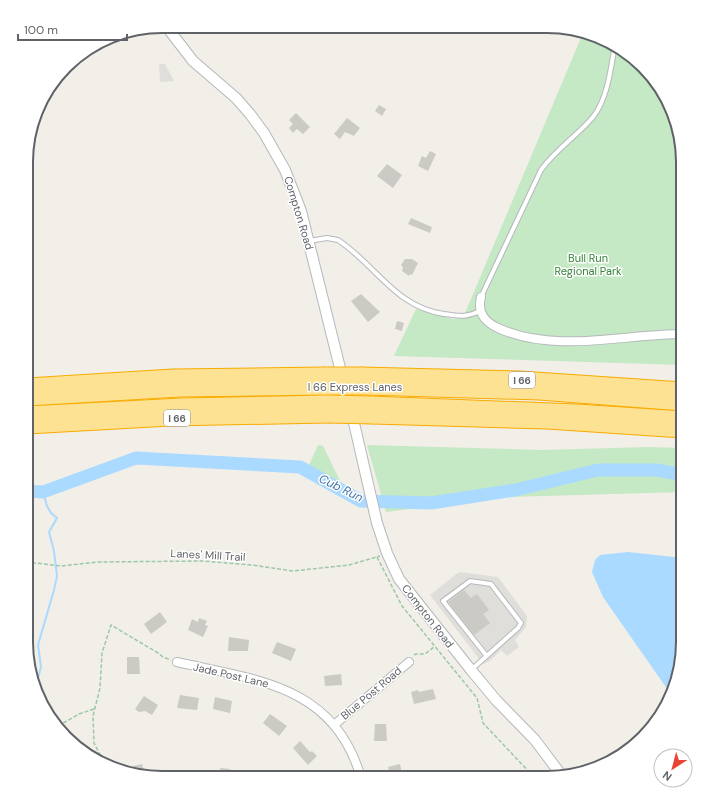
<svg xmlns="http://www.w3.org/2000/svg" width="709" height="804" font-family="'DM Sans',sans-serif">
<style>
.industrial{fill:#e0deda}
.green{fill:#c5e8c5}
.water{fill:#aadaff}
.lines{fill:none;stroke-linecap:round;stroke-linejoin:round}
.stream{stroke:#aadaff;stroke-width:2}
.river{stroke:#aadaff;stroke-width:13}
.building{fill:#cccac5}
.service-casing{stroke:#b5b8bc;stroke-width:6}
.minor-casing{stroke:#b5b8bc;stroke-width:10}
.tertiary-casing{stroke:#b5b8bc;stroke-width:12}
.motorway-casing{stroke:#f9ab00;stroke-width:17}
.path{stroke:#9cc7a9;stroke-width:1.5;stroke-dasharray:4 2;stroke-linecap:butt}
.service{stroke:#fff;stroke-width:4}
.minor{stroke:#fff;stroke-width:8}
.tertiary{stroke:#fff;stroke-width:10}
.motorway{stroke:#fde293;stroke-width:15}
.motorway-bridge-casing{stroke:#f9ab00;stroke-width:17;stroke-linecap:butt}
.motorway-bridge{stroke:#fde293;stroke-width:15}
.labels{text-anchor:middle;stroke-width:3;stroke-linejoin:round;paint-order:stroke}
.shield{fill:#fff;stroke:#8f9295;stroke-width:1}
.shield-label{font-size:10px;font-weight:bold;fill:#5f6368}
.street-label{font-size:11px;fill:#5f6368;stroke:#fff}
.park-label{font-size:11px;fill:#348238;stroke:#fff}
.water-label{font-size:12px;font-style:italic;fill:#4174aa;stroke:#fff}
.rim{fill:none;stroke:#5f6368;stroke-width:2}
</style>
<rect width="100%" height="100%" fill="#f1efe8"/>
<!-- industrial -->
<g class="industrial">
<path d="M159 64H165L174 81 160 82Z"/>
<path d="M459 572 498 577 527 616 526 627 515 640 519 647 507 656 501 650 490 661 483 664 430 595Z"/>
</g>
<!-- green -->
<g class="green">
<path d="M583 33 615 44 660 86 683 153V365L394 356 416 309 453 319 463 318Z"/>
<path d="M318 445 323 446 344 489 305 474Z"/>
<path d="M367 445 541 450 649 447 683 448V492L504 497 386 512Z"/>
</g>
<!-- water -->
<path class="water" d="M628 552 683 558V651L670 693 603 597 592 572 595 560 600 555Z"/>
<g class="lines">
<!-- stream -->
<path class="stream" d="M37 682 41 667 38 645 54 590 57 576 54 551 49 532 57 518 51 513 47 506 43 492"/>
<!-- river -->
<path class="river" d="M27 491 43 492 136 458 300 467 361 501 431 503 515 490 598 470H657L683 475"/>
</g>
<!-- building -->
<g class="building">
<path d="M379 105 386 109 382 116 375 111Z"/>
<path d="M296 113 310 127 303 134 297 129 293 133 289 128 293 124 289 120Z"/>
<path d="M347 118 360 128 354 136 345 132 340 139 334 134Z"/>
<path d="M430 151 436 154 428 171 418 166 422 156 426 158Z"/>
<path d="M387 164 402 175 393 188 377 176Z"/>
<path d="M411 218 432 227 430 233 408 224Z"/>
<path d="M405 259H412L418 263 412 275 410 274 409 276 402 271 403 267 401 265Z"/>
<path d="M361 294 380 312 368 322 351 301Z"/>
<path d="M397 321 404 323 402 331 395 329Z"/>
<path d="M464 590 471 598 477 594 489 610 483 614 490 623 474 635 448 602Z"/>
<path d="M160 612 167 622 151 634 144 624Z"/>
<path d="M199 618 207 621 205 625 208 626 203 637 188 630 192 619 198 622Z"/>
<path d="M229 637 249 640 248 651H228Z"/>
<path d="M277 642 296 649 291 661 272 653Z"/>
<path d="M127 657H139L140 674H127Z"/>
<path d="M341 674 342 685 325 686 324 676Z"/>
<path d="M433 689 436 699 414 704 411 692 418 690 419 692Z"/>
<path d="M180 695 199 698 197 710 177 708Z"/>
<path d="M144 696 158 705 152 715 145 711 139 712 135 709Z"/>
<path d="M215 697 232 701 230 713 213 709Z"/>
<path d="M270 714 287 726 279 736 263 723Z"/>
<path d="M375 724H386L387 741H374Z"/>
<path d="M300 741 310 752 312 751 317 756 308 765 293 748Z"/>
<path d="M142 764 145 775 135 772 133 766Z"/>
<path d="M400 764 403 778H391L388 767Z"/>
<path d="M220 768 230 769 231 778H215L216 771H220Z"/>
</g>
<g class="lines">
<!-- service casing -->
<g class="service-casing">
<g id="service">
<path d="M309 241 327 238 338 240C376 265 395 307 444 314 461 316 464 318 480 311"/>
<path d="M481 297 541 170C556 149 577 136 593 117 608 98 611 67 615 44"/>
<path d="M471 670 518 628 521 623 491 584 470 581 443 601 486 655"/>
</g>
</g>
<!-- minor casing -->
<g class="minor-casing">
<g id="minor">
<path d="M481 297C477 313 485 322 498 328 556 354 622 334 683 334"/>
<path d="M177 662C256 680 335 685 361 778"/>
<path d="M334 725 409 662"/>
</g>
</g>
<!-- tertiary casing -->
<g class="tertiary-casing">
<g id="tertiary">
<path d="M166 26 193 61 236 98 250 114 264 133 285 170 301 211 340 368"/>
<path d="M354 423 377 523 387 553 399 579 471 670 496 700 535 740 562 776"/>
</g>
</g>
<!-- motorway casing -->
<g class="motorway-casing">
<g id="motorway">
<path d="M361 375 520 379 683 390"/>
<path d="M27 386 173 377 322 375"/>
<path d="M364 387 539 392 683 403"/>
<path d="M27 398 180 389 325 387"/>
<path d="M371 404 577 412 683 419"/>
<path d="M27 414 181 406 326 403"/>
<path d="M373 416 547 421 683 430"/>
<path d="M27 426 170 418 328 415"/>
</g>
</g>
<!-- path -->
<g class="path">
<path d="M377 557 402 606 477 698 483 723 532 775V778"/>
<path d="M26 562 61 566 98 562 202 561 252 565 293 571 349 565 380 556"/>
<path d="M414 655 416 654H425L434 647"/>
<path d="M58 726 79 714 94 709"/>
<path d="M100 762V755L94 743 93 716 100 688 102 653 111 625 158 653 163 657 171 660"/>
</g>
<!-- service -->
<use href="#service" class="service"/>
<!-- minor -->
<use href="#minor" class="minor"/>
<!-- tertiary -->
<use href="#tertiary" class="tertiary"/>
<!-- motorway -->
<use href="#motorway" class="motorway"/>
<!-- motorway-bridge casing -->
<g class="motorway-bridge-casing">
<g id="motorway-bridge">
<path d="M322 375H361"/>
<path d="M325 387H364"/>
<path d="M326 403 371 404"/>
<path d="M328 415 373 416"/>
</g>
</g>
<!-- motorway-bridge -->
<use href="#motorway-bridge" class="motorway-bridge"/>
</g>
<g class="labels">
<!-- shield labels -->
<g class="shield">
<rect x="509" y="372" width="26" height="16" rx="3"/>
<rect x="164" y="410" width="26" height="16" rx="3"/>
</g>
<g class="shield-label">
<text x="522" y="384">I 66</text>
<text x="177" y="422">I 66</text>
</g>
<!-- street labels -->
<g class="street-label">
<text transform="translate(299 213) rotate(73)" y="4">Compton Road</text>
<text x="355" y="391">I 66 Express Lanes</text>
<text transform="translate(208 555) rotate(3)" y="4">Lanes' Mill Trail</text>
<text transform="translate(428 616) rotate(52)" y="4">Compton Road</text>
<text transform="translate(231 675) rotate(13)" y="4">Jade Post Lane</text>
<text transform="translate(371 693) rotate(-40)" y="4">Blue Post Road</text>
</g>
<!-- park labels -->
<g class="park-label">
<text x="588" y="262">Bull Run<tspan x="588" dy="13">Regional Park</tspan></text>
</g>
<!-- water labels -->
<g class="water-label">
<text transform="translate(341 488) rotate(26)" y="4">Cub Run</text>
</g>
</g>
<!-- crop -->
<path d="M0 0H709V804H0ZM162 33H547A129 129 0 0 1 676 162V642A129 129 0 0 1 547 771H162A129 129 0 0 1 33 642V162A129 129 0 0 1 162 33Z" fill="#fff" fill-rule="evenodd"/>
<path class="rim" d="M162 33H547A129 129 0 0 1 676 162V642A129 129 0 0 1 547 771H162A129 129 0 0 1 33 642V162A129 129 0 0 1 162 33Z"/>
<!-- north arrow -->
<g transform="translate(673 768) rotate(216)"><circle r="19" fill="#ffffff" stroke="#bfc1c3"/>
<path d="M0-3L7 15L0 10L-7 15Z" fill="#ea4335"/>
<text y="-6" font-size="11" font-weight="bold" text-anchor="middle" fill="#5f6368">N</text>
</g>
<!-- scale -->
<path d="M18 34v6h109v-6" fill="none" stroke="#5f6368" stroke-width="2"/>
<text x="24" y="34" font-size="12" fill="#5f6368" stroke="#ffffff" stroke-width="3" paint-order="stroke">100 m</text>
</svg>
